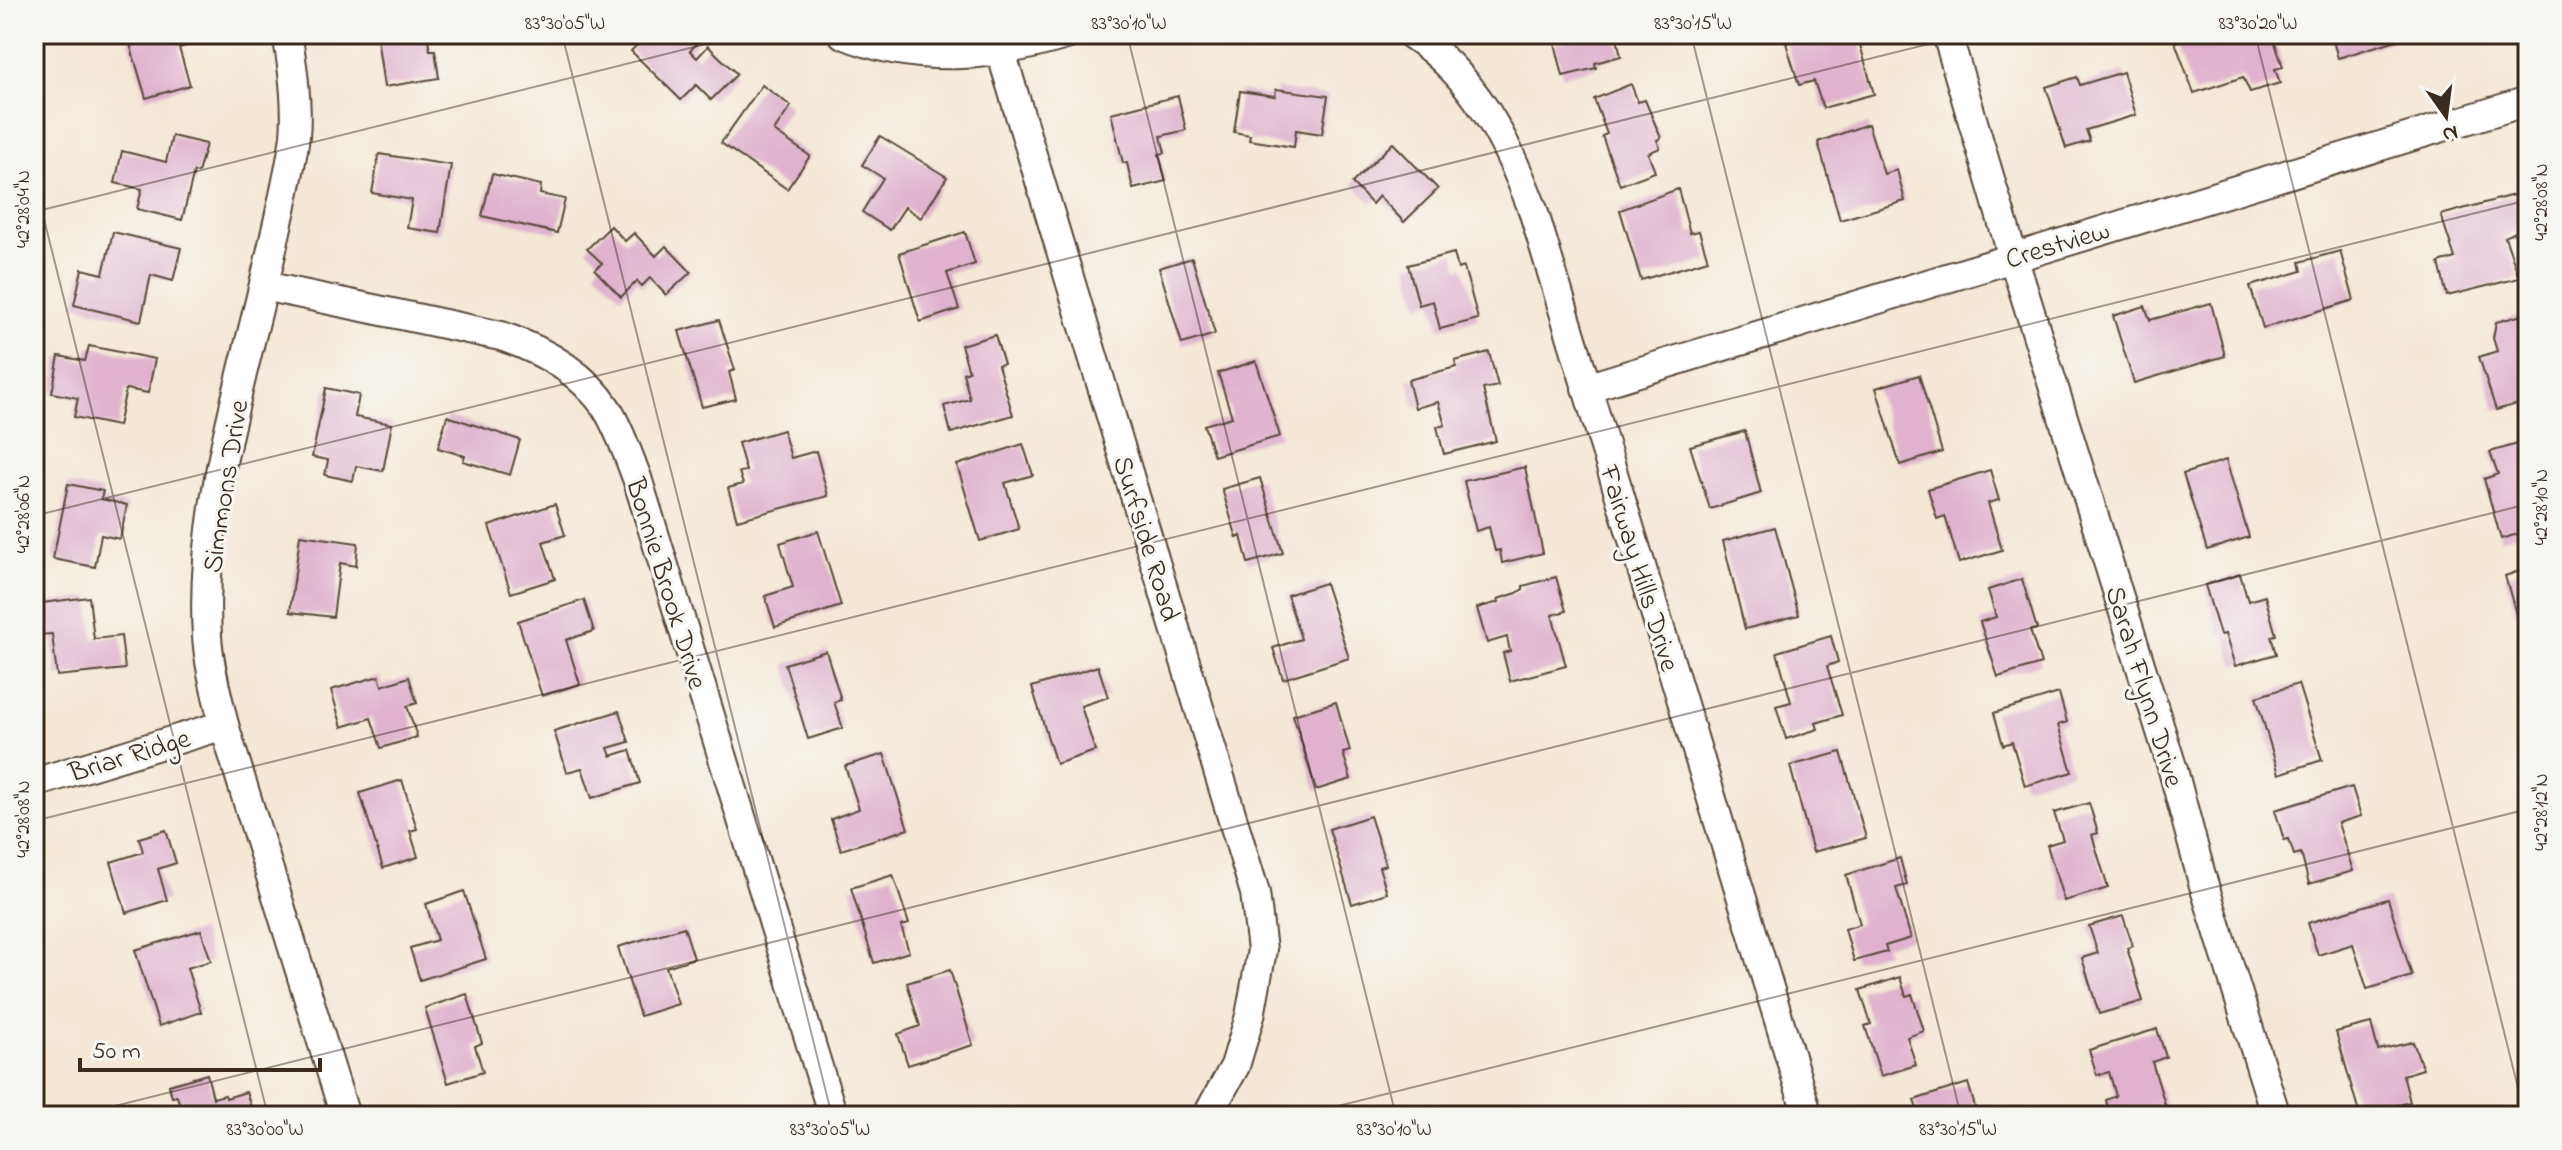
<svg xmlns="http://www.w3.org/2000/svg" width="2562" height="1150" font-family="'Indie Flower',sans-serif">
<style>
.building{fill:#e0b2cd}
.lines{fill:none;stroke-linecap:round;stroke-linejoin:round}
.street-casing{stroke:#574639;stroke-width:32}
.street{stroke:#fff;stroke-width:28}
.ticks{fill:none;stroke:#3b2a1e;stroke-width:2;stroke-opacity:0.45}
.labels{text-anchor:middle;stroke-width:6;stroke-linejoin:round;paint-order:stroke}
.street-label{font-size:28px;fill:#3b2a1e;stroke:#f6f6f2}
.neatline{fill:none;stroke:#3b2a1e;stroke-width:3}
.ticks-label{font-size:20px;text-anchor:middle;fill:#3b2a1e}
</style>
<rect width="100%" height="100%" fill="#f6f6f2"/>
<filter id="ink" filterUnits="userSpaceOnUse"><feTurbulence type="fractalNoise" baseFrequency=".0125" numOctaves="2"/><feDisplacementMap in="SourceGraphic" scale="16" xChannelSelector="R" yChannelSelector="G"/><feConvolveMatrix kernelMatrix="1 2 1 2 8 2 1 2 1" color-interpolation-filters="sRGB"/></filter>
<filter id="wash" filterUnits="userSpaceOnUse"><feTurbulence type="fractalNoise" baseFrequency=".006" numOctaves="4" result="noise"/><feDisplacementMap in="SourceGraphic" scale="32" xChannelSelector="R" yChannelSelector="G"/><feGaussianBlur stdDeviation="1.8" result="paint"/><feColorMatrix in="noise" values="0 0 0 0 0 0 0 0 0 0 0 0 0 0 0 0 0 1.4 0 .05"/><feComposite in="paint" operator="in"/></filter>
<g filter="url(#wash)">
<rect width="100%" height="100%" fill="#f4e7d5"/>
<g id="blocks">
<!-- building -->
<g class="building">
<path d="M127 34H199L201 41 179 48 190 85 146 98Z"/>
<path d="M382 34H427L430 50H435L439 78 384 87 377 37 382 36Z"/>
<path d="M648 34H688L697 43 690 51 697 58 708 46 737 74 711 100 696 85 681 100 631 51Z"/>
<path d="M1571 34H1616L1621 56 1595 63 1596 68 1563 76 1555 43 1572 39Z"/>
<path d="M1798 34H1857L1874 94 1823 108 1814 81 1799 85 1786 43 1799 39Z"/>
<path d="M2201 34H2222L2225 40 2245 34H2272L2283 67 2275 69 2280 83 2250 92 2243 77 2194 93 2175 42Z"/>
<path d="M2331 34H2413V35L2338 58Z"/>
<path d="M2123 72 2136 115 2086 130 2090 141 2066 148 2046 87 2077 77 2080 85Z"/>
<path d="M1631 84 1638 102 1645 100 1661 138 1657 140 1660 148 1648 153 1655 172 1620 185 1602 136 1607 134 1594 99Z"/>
<path d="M762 85 791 106 774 131 810 156 787 189 721 143Z"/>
<path d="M1276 89 1328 96 1322 134 1296 130 1294 147 1249 140 1250 135 1234 132 1240 91 1275 96Z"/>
<path d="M1178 96 1186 130 1161 136 1165 153 1159 154 1166 181 1133 189 1127 163H1123L1111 113Z"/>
<path d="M1868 124 1884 174 1897 170 1905 201 1840 220 1818 142Z"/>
<path d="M172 136 206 144 198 173 194 172 182 220 137 209 142 189 115 183 122 151 166 162Z"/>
<path d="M880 136 947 177 921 218 905 207 890 230 862 212 883 178 862 165Z"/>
<path d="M1393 143 1438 189 1404 222 1379 196 1372 204 1352 183Z"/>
<path d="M379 154 451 165 440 233 407 228 412 200 372 193Z"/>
<path d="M492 174 541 185 540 194 565 199 557 233 482 216Z"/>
<path d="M1678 189 1690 233 1699 231 1708 260 1641 280 1620 210Z"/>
<path d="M2517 194 2528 226 2505 237 2519 278 2447 296 2439 263 2455 258 2441 215Z"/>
<path d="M611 226 625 241 634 233 656 256 666 246 691 272 666 295 650 278 642 286 637 281 621 297 595 270 602 263 587 249Z"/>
<path d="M113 232 181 248 173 281 151 275 141 321 74 305 82 269 103 274Z"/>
<path d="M965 232 975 264 947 273 959 309 920 322 899 253Z"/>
<path d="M2340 251 2354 300 2263 328 2250 286 2302 271 2300 262Z"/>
<path d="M1454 253 1458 269 1464 267 1478 319 1440 329 1433 301 1419 305 1408 265Z"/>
<path d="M1192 258 1215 334 1182 344 1159 268Z"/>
<path d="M2211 303 2225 356 2134 383 2113 316 2145 306 2150 320Z"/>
<path d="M2526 314 2528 401 2496 410 2479 357 2497 351 2493 338 2496 322Z"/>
<path d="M719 320 735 370 729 372 736 399 702 407 679 331Z"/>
<path d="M995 335 1004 364 998 365 1013 415 951 433 944 406 970 399 963 373 969 371 961 345Z"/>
<path d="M89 346 155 359 148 393 126 389 118 426 74 417 78 398 52 393 59 356 85 361Z"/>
<path d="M1489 352 1498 386 1483 389 1496 441 1444 454 1437 427 1445 425 1438 402 1415 408 1408 380 1456 367 1455 361Z"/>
<path d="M1256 361 1280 436 1214 456 1204 425 1232 417 1218 373Z"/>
<path d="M1919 375 1942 452 1900 465 1876 388Z"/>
<path d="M326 388 359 395 355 417 392 424 383 471 356 466 353 481 325 475 328 460 312 457Z"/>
<path d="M447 416 520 440 510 475 463 461 465 456 438 448Z"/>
<path d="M783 430 791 458 816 451 828 496 737 520 728 488 743 484 739 472 746 471 738 443Z"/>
<path d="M1745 431 1761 493 1710 509 1690 446Z"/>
<path d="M2528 441V531L2501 539 2484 479 2498 474 2490 452Z"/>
<path d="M1023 444 1033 475 1005 483 1019 529 980 541 957 465Z"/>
<path d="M2226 460 2249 537 2207 550 2183 474Z"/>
<path d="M1525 467 1543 553 1502 563 1500 550 1495 551 1489 527 1476 531 1464 481Z"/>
<path d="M1990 470 1999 500 1988 503 2002 550 1959 563 1945 516 1937 519 1928 489Z"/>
<path d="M1260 478 1283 553 1248 563 1241 536 1237 538 1222 489Z"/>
<path d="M68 484 103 491 101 499 127 505 120 539 101 535 95 567 53 559Z"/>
<path d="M555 504 565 535 543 542 555 579 511 593 489 526Z"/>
<path d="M1775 527 1799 615 1745 629 1723 541Z"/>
<path d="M818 531 841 606 775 627 765 596 793 587 780 543Z"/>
<path d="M300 535 358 543 356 566 340 563 333 617 290 612Z"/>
<path d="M2528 568V622H2527L2525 613 2516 614 2505 576Z"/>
<path d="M2240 574 2248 601 2265 596 2276 635 2271 636 2276 654 2235 666 2225 634 2220 635 2205 585Z"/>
<path d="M1556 577 1566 611 1552 615 1566 666 1510 681 1503 653 1510 651 1507 637 1487 643 1477 608 1499 602 1498 599 1517 593 1523 589V586Z"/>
<path d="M2022 579 2037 629 2030 630 2041 664 1998 677 1980 622 1996 617 1988 590Z"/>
<path d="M1325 583 1349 658 1283 679 1273 648 1301 639 1287 595Z"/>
<path d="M89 597 94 639 121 636 125 669 57 676 52 634 34 635V604Z"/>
<path d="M584 600 594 631 566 640 580 684 542 696 518 621Z"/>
<path d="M1831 636 1838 662 1827 666 1842 715 1816 723 1818 729 1786 739 1776 706 1791 702 1777 652Z"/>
<path d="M826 651 841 700 834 702 843 728 808 739 785 664Z"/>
<path d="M1098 666 1108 697 1081 706 1095 751 1056 764 1032 687Z"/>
<path d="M379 676 382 686 409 677 417 703 407 706 417 737 381 748 371 718 342 727 331 690Z"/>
<path d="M2298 684 2322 760 2279 774 2256 697Z"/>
<path d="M2059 693 2067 722 2058 725 2072 772 2025 786 2012 742 2003 745 1994 713Z"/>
<path d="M1336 702 1350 751 1343 753 1351 779 1316 790 1293 715Z"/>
<path d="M619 711 629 742 608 748 611 756 630 750 640 783 592 798 582 768 567 772 554 731Z"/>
<path d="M1841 752 1866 838 1813 852 1790 766Z"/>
<path d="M884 754 908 829 841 850 831 819 859 809 845 766Z"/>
<path d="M402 780 417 829 410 831 418 857 383 868 360 793Z"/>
<path d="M2352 787 2361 816 2338 823 2353 871 2309 884 2301 853 2294 855 2289 839 2284 840 2275 810Z"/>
<path d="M2089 803 2098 833 2092 835 2108 888 2064 901 2047 845 2063 840 2054 813Z"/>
<path d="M1370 816 1386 865 1379 867 1387 893 1352 904 1329 829Z"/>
<path d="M166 830 176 863 158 869 167 900 126 913 111 862 143 852 139 838Z"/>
<path d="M1900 858 1907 885 1896 888 1911 938 1885 946 1887 952 1854 961 1845 929 1860 924 1846 875Z"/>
<path d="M893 875 909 924 901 926 909 952 874 963 851 888Z"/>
<path d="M464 891 486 959 420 980 410 948 437 940 426 904Z"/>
<path d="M2388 899 2412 976 2367 989 2353 944 2318 955 2308 923Z"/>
<path d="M2123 916 2133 946 2127 948 2143 1001 2099 1014 2082 958 2098 953 2089 926Z"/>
<path d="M684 927 694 958 666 967 678 1004 640 1016 618 947Z"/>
<path d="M201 930 211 961 187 968 201 1012 159 1026 135 950Z"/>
<path d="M950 970 973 1045 908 1065 898 1034 920 1026 907 983Z"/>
<path d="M1900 977 1906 996 1912 994 1924 1031 1907 1037 1916 1065 1881 1076 1865 1026 1871 1024 1860 990Z"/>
<path d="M467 994 482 1043 475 1046 483 1072 448 1083 425 1008Z"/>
<path d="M2371 1023 2378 1050 2413 1042 2423 1069 2403 1075 2410 1102 2360 1116 2336 1032Z"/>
<path d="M2157 1029 2166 1057 2152 1062 2168 1114 2110 1116 2106 1100 2116 1096 2109 1072 2097 1075 2089 1050Z"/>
<path d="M207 1074 213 1098 225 1095 226 1098 246 1092 254 1116H200L199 1111 183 1116 177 1096 172 1097 169 1085Z"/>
<path d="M1968 1083 1976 1110 1965 1113V1116H1919L1914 1100Z"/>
</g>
</g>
</g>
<g filter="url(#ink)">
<use href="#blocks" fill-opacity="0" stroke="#574639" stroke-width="2"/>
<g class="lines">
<!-- street casing -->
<g class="street-casing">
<g id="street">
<path d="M287 34C293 67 298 102 295 136 290 174 280 212 272 249 245 375 199 505 207 636 209 666 217 695 224 725L345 1116"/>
<path d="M843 34C918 65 994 57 1069 34"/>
<path d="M1411 34C1475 76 1507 141 1533 210L1808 1116"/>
<path d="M1947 34 2013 257 2173 770 2202 879 2276 1116"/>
<path d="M1001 52 1255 893 1262 950 1250 1016 1235 1066 1207 1116"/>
<path d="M264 286 501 336C542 350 583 372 607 409 620 430 628 455 637 478L833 1116"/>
<path d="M1586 388 2528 101"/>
<path d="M34 783 224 725"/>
</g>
</g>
<!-- street -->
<use href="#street" class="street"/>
</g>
</g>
<!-- ticks -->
<path class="ticks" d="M562 34 832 1116M1127 34 1396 1116M1691 34 1961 1116M2255 34 2525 1116M34 179 268 1116M34 212 746 34M34 516 1969 34M34 821 2528 200M75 1116 2528 504M1298 1116 2528 809M2521 1116 2528 1114"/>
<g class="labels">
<!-- street labels -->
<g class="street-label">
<text transform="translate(2057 243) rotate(-17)" y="10">Crestview</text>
<text transform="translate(224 486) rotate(-81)" y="10">Simmons Drive</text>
<text transform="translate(1148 538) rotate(73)" y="10">Surfside Road</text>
<text transform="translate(1641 568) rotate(73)" y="10">Fairway Hills Drive</text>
<text transform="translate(668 583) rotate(73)" y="10">Bonnie Brook Drive</text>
<text transform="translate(2146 686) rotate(73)" y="10">Sarah Flynn Drive</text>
<text transform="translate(129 754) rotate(-17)" y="10">Briar Ridge</text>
</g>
</g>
<!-- margin -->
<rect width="2562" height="1150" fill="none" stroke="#f6f6f2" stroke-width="88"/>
<!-- north arrow -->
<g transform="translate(2446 116) rotate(166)" stroke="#f6f6f2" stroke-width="6" paint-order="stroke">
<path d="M0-6L14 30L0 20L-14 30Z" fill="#3b2a1e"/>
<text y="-12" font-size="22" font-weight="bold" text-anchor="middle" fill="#3b2a1e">N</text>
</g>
<!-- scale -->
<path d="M80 1058v12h240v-12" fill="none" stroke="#3b2a1e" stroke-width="4"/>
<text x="92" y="1058" font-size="24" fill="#3b2a1e" stroke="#f6f6f2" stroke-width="6" paint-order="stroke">50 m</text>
<rect x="44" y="44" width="2474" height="1062" class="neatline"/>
<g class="ticks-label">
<text x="565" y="29">83°30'05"W</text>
<text x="1129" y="29">83°30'10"W</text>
<text x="1693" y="29">83°30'15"W</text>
<text x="2258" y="29">83°30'20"W</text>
<text transform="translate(2540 202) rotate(-90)" y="7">42°28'08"N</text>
<text transform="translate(22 209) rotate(-90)" y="7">42°28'04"N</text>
<text transform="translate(2540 507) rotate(-90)" y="7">42°28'10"N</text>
<text transform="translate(22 514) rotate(-90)" y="7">42°28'06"N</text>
<text transform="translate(2540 812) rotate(-90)" y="7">42°28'12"N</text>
<text transform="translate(22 819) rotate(-90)" y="7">42°28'08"N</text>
<text x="265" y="1135">83°30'00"W</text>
<text x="830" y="1135">83°30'05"W</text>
<text x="1394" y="1135">83°30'10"W</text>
<text x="1958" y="1135">83°30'15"W</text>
</g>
</svg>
